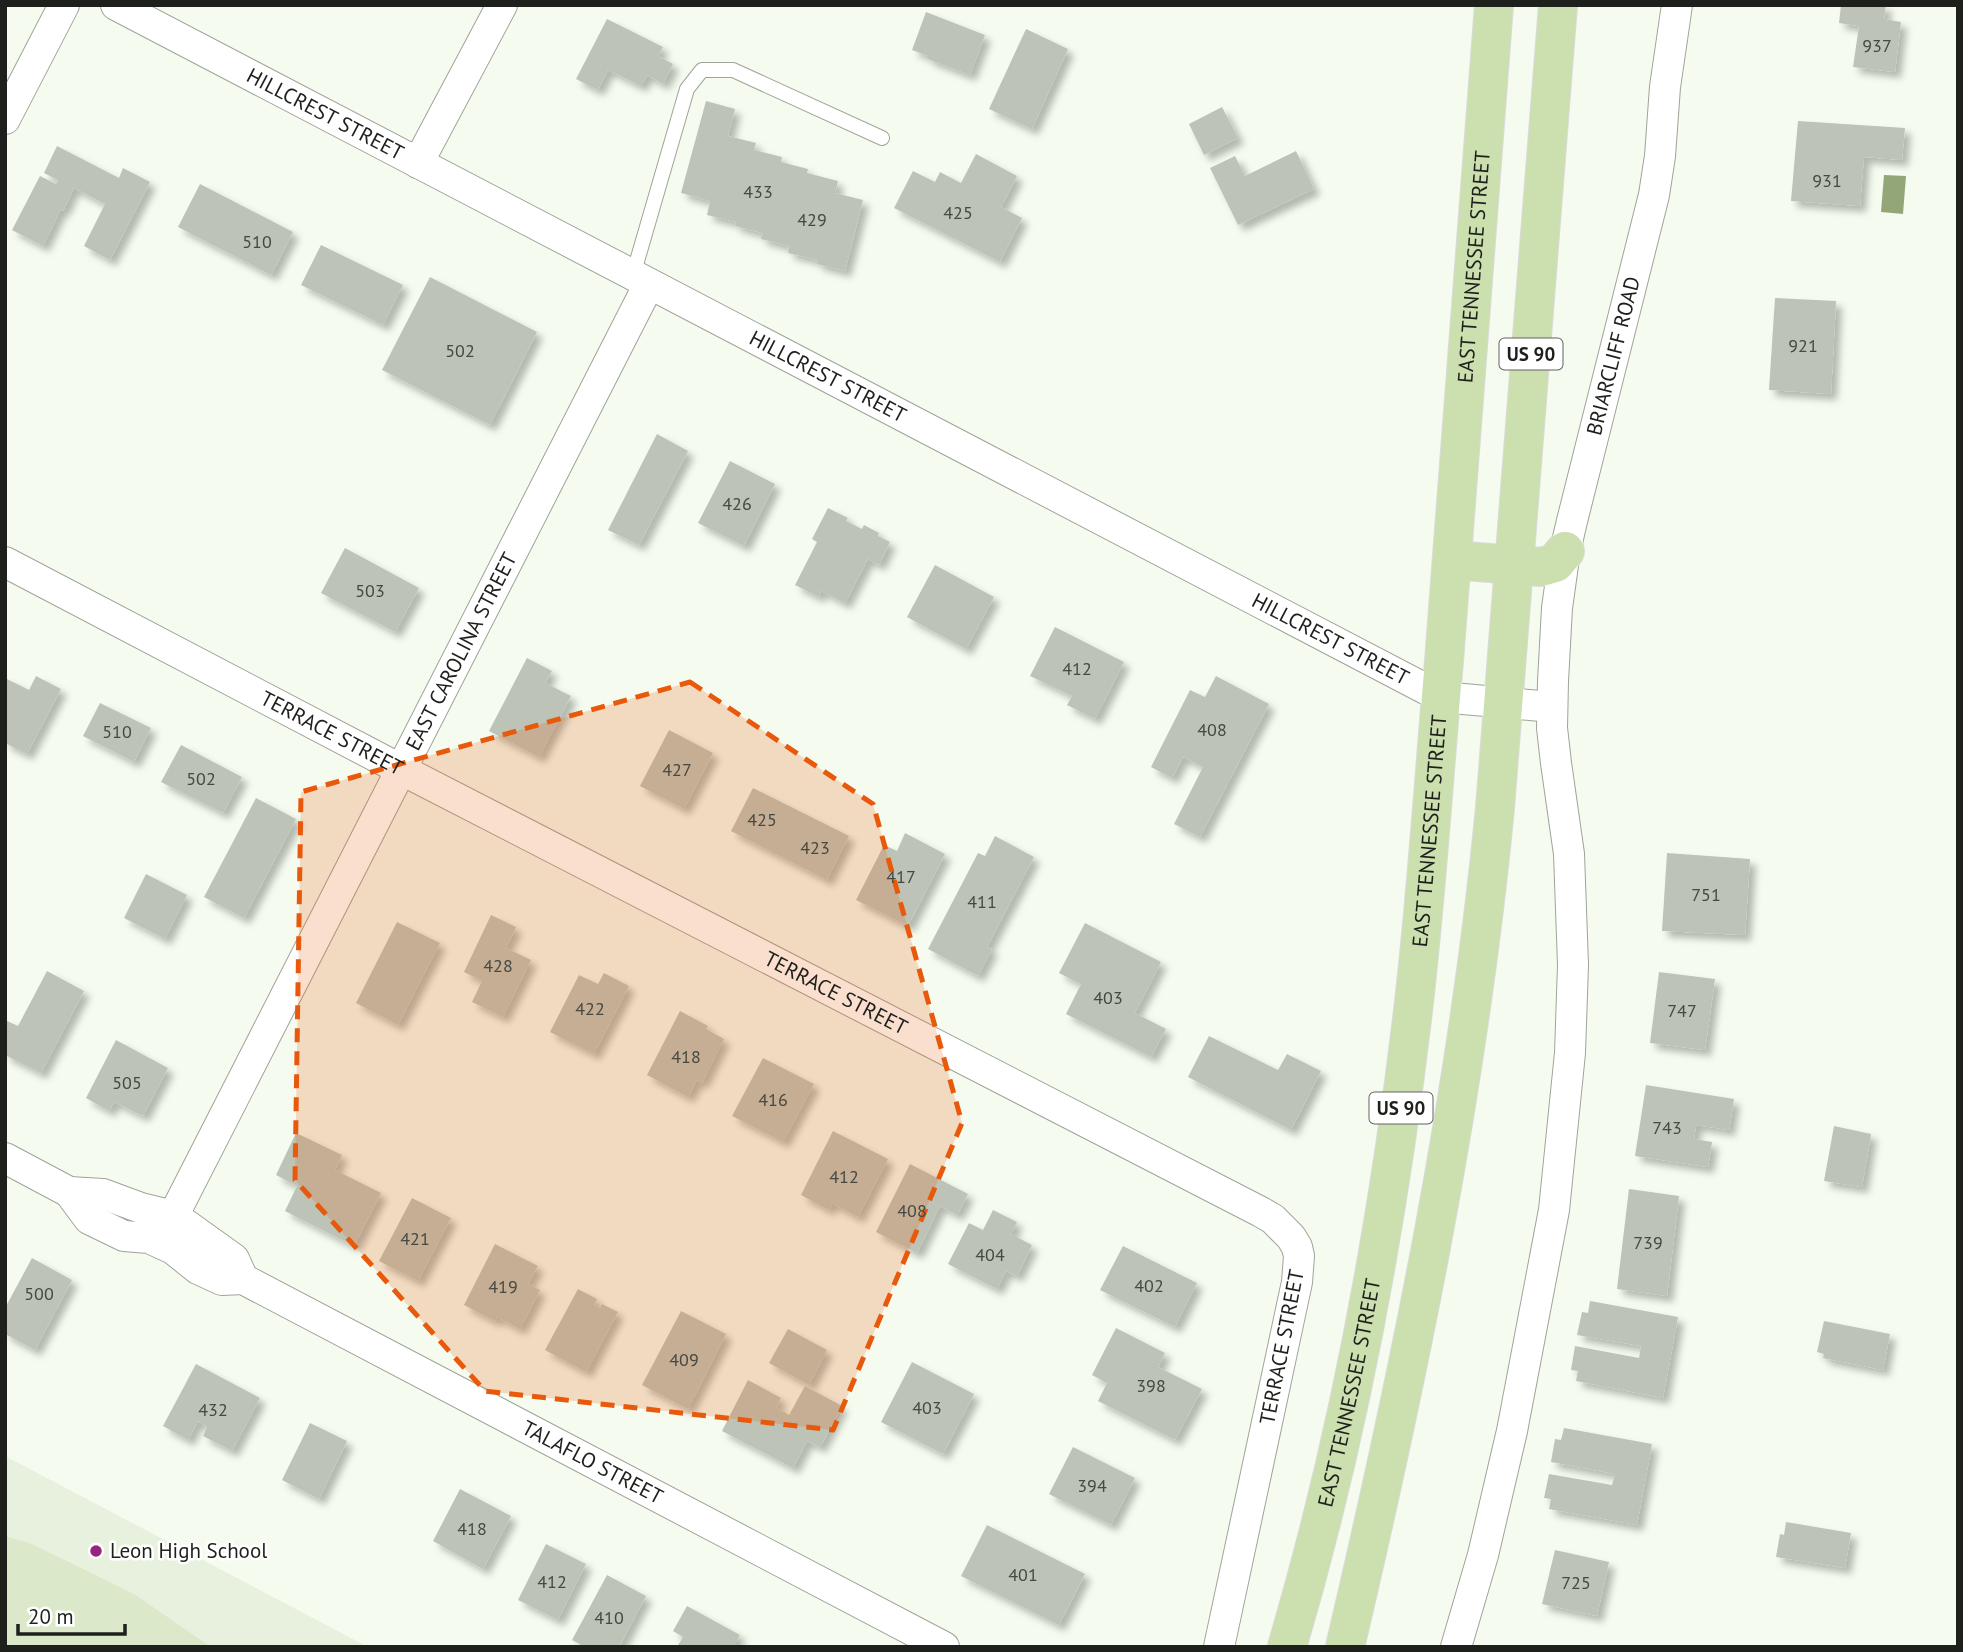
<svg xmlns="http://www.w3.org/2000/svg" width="1963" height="1652" font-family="'PT Sans',sans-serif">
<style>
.built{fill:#e8f1dd}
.green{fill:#dbe9ca}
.water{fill:#92a678}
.building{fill:#bdc3b7;filter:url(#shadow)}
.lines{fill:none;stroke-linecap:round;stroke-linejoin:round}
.service-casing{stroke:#9fa499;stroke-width:16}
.minor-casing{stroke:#9fa499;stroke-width:32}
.primary-casing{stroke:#dbdbdb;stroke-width:40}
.service{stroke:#fff;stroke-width:14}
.minor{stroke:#fff;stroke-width:30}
.primary{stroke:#cbdfaf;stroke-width:38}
.marked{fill:#e8590c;fill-opacity:0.2;stroke:#e8590c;stroke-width:5;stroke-dasharray:14 9;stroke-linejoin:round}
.poi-dot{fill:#962380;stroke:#fff;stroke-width:2.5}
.labels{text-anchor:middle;stroke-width:5;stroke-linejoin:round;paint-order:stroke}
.number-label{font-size:18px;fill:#464943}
.shield{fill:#fff;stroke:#626360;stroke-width:2}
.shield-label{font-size:19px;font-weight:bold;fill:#1e201c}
.street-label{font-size:21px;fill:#1e201c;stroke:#fff}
.poi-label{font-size:21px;fill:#1e201c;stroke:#fff;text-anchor:start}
</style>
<defs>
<filter id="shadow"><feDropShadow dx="6" dy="6" stdDeviation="3.5" flood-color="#0004"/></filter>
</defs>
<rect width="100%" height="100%" fill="#f5fbef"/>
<!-- built -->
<path class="built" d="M5 1456 368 1647H5Z"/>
<!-- green -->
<path class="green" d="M5 1536 32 1544 134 1594 211 1647H5Z"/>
<!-- water -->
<path class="water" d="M1884 175 1906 176 1903 214 1881 212Z"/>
<!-- building -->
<g class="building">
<path d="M1841 5H1886L1884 19 1901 22 1895 72 1853 67 1859 26 1839 23Z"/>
<path d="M926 12 985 35 970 75 928 59V56L912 50Z"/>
<path d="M607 19 663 47 658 56 673 64 663 84 647 75 641 86 608 70 598 90 576 79Z"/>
<path d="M1026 29 1068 49 1032 129 989 109Z"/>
<path d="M706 101 735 109 728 136 756 143 754 150 782 157 781 162 808 169 807 173 838 181 835 193 863 200 845 271 817 264 818 260 788 253 789 246 761 239 762 233 735 226 736 222 707 215 710 201 681 193Z"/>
<path d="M1222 107 1238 138 1204 155 1189 124Z"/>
<path d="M1798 121 1905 128 1902 160 1864 157 1860 206 1791 201Z"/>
<path d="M57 146 119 178 123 168 150 182 110 260 84 246 105 204 74 188 63 211 61 209 43 246 12 230 40 176 56 184 58 180 44 173Z"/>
<path d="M1296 151 1314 189 1238 225 1210 168 1235 156 1245 176Z"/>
<path d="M976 154 1017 176 1001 207 1022 218 1000 262 894 208 913 171 935 182 940 172 961 183Z"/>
<path d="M200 184 293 232 271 275 178 227Z"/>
<path d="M321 245 403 285 383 325 301 285Z"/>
<path d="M430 277 537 332 490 425 382 370Z"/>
<path d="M1775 298 1836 301 1831 394 1769 390Z"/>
<path d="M657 434 688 451 639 545 608 530Z"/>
<path d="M730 461 775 484 744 546 698 523Z"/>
<path d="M828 508 848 518 846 521 862 529 864 525 879 533 878 536 890 542 879 565 868 559 845 603 821 591 819 597 795 585 817 542 812 539Z"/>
<path d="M345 548 419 588 395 632 321 593Z"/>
<path d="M935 565 994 597 966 649 907 617Z"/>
<path d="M1055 627 1124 662 1095 719 1067 705 1072 696 1030 676Z"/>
<path d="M527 658 552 671 545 683 571 696 539 757 489 731Z"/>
<path d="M36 676 61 689 27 754 5 743V678L29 690Z"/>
<path d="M1216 676 1269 704 1200 837 1174 824 1203 767 1183 757 1172 778 1151 767 1190 690 1205 697Z"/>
<path d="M100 703 151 728 134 762 83 736Z"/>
<path d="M669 730 713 753 684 809 640 786Z"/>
<path d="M181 745 242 777 223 813 161 782Z"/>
<path d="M753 788 849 836 827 880 731 831Z"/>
<path d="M256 798 296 819 244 918 204 897Z"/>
<path d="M905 833 945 854 908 926 856 900 884 845 897 851Z"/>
<path d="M995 836 1034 857 987 947 992 949 978 976 928 949 978 853 985 856Z"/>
<path d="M1667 853 1750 859 1745 935 1662 931Z"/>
<path d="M146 874 187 895 165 939 124 918Z"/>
<path d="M491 915 516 927 506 948 531 960 503 1017 472 1002 482 981 464 972Z"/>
<path d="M397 922 440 943 398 1025 356 1003Z"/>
<path d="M1085 923 1161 962 1135 1013 1166 1029 1151 1057 1066 1014 1081 984 1059 973Z"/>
<path d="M47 971 84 991 41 1073 5 1055V1020L18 1026Z"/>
<path d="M1659 972 1715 979 1705 1050 1650 1043Z"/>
<path d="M604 973 629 986 594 1054 550 1032 579 975 598 984Z"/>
<path d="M680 1011 708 1026 706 1029 724 1039 702 1083 697 1080 688 1097 647 1075Z"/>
<path d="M1209 1036 1278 1070 1287 1054 1321 1071 1291 1130 1188 1077Z"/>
<path d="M116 1040 168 1068 143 1116 114 1102 109 1111 86 1098Z"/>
<path d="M763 1058 814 1084 783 1142 732 1116Z"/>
<path d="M1646 1085 1734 1099 1729 1130 1696 1125 1694 1139 1712 1142 1708 1167 1635 1156Z"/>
<path d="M1834 1126 1871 1134 1862 1187 1824 1181Z"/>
<path d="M833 1131 888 1159 858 1217 832 1203 829 1210 801 1195Z"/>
<path d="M296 1133 342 1155 335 1170 381 1193 354 1246 285 1211 297 1186 276 1175Z"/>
<path d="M910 1164 968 1194 957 1215 940 1206 917 1253 876 1232Z"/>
<path d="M1629 1189 1679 1196 1667 1296 1617 1289Z"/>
<path d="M412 1198 451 1218 418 1281 379 1261Z"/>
<path d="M993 1210 1017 1222 1011 1234 1032 1245 1017 1276 1006 1271 997 1289 948 1264 969 1223 983 1230Z"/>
<path d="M495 1244 538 1266 528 1284 540 1290 520 1329 497 1317 495 1321 464 1305Z"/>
<path d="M1123 1246 1197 1283 1175 1327 1100 1290Z"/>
<path d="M32 1258 72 1280 35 1350 5 1334V1308Z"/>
<path d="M578 1289 597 1299 594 1305 600 1308 602 1304 618 1312 586 1372 545 1350Z"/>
<path d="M1590 1301 1678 1317 1663 1398 1576 1381 1578 1371 1571 1370 1575 1346 1639 1358 1641 1346 1577 1335 1582 1312 1588 1313Z"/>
<path d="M681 1311 726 1334 688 1409 642 1385Z"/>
<path d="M1824 1321 1890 1334 1883 1370 1823 1358 1824 1354 1817 1352Z"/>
<path d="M1116 1328 1165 1353 1158 1367 1202 1389 1175 1440 1098 1401 1107 1383 1092 1375Z"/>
<path d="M788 1329 827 1350 809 1385 769 1363Z"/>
<path d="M912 1362 974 1394 943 1454 881 1422Z"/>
<path d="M196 1364 260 1398 232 1451 203 1436 207 1427 198 1421 188 1440 163 1426Z"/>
<path d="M748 1380 781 1398 776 1407 789 1415 805 1386 842 1406 820 1447 807 1441 793 1468 722 1431Z"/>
<path d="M310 1423 347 1441 319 1499 282 1480Z"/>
<path d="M1564 1428 1652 1444 1637 1525 1549 1509 1551 1499 1544 1498 1549 1474 1612 1485 1615 1474 1551 1462 1555 1439 1561 1440Z"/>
<path d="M1073 1447 1135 1478 1111 1525 1049 1494Z"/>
<path d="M460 1489 511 1516 483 1569 433 1541Z"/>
<path d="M1786 1522 1851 1533 1845 1568 1776 1557 1780 1534 1784 1535Z"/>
<path d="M987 1525 1085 1574 1059 1625 961 1576Z"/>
<path d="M546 1544 586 1564 558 1620 518 1600Z"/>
<path d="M1555 1550 1609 1562 1597 1616 1542 1604Z"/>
<path d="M607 1575 646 1596 619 1647H585L572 1640Z"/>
<path d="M687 1606 740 1635 733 1647H677L683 1637 673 1631Z"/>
</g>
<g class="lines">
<!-- service casing -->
<g class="service-casing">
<path id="service" d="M633 275 687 89 702 70H733L882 138"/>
</g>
<!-- minor casing -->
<g class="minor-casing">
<g id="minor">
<path id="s1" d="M116 5 1441 697 1552 707"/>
<path d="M5 119 64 5"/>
<path d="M418 163 502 5"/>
<path id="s2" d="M5 562 400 769 1261 1212 1273 1219 1291 1237 1297 1247 1299 1256 1297 1282 1219 1647"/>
<path d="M5 1158 69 1192 103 1194 141 1208 174 1216 234 1259 243 1279"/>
<path id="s3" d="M69 1192 89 1219 124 1236 149 1238 173 1249 198 1269 222 1280 243 1279 944 1647"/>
<path id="s4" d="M160 1242 649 284"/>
<path id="s5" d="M1456 1647 1483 1555 1512 1431 1554 1210 1570 1053 1573 965 1569 854 1556 763 1552 728 1553 681 1557 608 1565 551 1572 521 1654 195 1660 156 1665 87 1677 5"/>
</g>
</g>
<!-- primary casing -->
<g class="primary-casing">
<g id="primary">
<path d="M1452 560 1541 567 1555 563 1565 551"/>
<path id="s6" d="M1287 1647C1349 1437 1389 1219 1414 1002 1427 889 1434 775 1444 661 1461 443 1477 224 1494 5"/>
<path d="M1345 1647C1410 1370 1468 1090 1495 808L1558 5"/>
</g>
</g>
<!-- service -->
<use href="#service" class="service"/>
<!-- minor -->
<use href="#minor" class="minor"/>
<!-- primary -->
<use href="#primary" class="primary"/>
</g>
<!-- marked area -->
<path class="marked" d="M690 682 873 804 962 1123 833 1430 485 1391 295 1180 301 792Z"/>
<!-- markers -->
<circle class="poi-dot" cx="96" cy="1551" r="7"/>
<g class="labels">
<!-- number labels -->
<g class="number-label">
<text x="1877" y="52">937</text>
<text x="1827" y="187">931</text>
<text x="758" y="198">433</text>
<text x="958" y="219">425</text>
<text x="812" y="226">429</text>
<text x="257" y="248">510</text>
<text x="1803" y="352">921</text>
<text x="460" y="357">502</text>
<text x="737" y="510">426</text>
<text x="370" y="597">503</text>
<text x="1077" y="675">412</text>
<text x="1212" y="736">408</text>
<text x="117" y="738">510</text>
<text x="677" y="776">427</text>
<text x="201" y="785">502</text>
<text x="762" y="826">425</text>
<text x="815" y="854">423</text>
<text x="901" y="883">417</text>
<text x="1706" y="901">751</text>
<text x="982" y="908">411</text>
<text x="498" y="972">428</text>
<text x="1108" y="1004">403</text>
<text x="590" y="1015">422</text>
<text x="1682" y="1017">747</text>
<text x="686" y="1063">418</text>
<text x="127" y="1089">505</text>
<text x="773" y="1106">416</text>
<text x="1667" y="1134">743</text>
<text x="844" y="1183">412</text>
<text x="912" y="1217">408</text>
<text x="415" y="1245">421</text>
<text x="1648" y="1249">739</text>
<text x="990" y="1261">404</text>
<text x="1149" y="1292">402</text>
<text x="503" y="1293">419</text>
<text x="39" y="1300">500</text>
<text x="684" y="1366">409</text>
<text x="1151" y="1392">398</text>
<text x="927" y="1414">403</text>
<text x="213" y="1416">432</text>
<text x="1092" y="1492">394</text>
<text x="472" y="1535">418</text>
<text x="1023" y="1581">401</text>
<text x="552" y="1588">412</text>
<text x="1576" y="1589">725</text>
<text x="609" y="1624">410</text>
</g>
<!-- shield labels -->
<g class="shield">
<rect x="1499.5" y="338.5" width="63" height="31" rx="5"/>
<rect x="1369.5" y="1092.5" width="63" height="31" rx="5"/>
</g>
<g class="shield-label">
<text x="1531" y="361">US 90</text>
<text x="1401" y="1115">US 90</text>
</g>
<!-- street labels -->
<g class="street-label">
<text dy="7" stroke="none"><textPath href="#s1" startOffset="236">HILLCREST STREET</textPath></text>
<text dy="7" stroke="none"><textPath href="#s6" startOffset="1396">EAST TENNESSEE STREET</textPath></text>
<text dy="7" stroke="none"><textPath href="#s5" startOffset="1311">BRIARCLIFF ROAD</textPath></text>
<text dy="7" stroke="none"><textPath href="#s1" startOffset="803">HILLCREST STREET</textPath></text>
<text dy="7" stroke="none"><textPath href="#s1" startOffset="1370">HILLCREST STREET</textPath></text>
<text dy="7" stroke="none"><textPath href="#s4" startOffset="663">EAST CAROLINA STREET</textPath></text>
<text dy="7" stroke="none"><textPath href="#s2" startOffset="369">TERRACE STREET</textPath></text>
<text dy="7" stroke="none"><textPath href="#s6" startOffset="830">EAST TENNESSEE STREET</textPath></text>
<text dy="7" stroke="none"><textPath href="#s2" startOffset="936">TERRACE STREET</textPath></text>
<text transform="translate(1282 1347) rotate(-79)" y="7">TERRACE STREET</text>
<text dy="7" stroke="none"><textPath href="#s6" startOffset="262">EAST TENNESSEE STREET</textPath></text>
<text dy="7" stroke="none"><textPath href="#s3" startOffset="598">TALAFLO STREET</textPath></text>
</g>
<!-- poi labels -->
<g class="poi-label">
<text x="110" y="1558">Leon High School</text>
</g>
</g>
<!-- border -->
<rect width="1963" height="1652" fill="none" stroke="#1e201c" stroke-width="14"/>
<!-- scale -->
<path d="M18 1624v10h107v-10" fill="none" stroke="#1e201c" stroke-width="3.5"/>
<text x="28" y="1624" font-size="21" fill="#1e201c" stroke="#ffffff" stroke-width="5" paint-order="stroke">20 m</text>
</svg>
